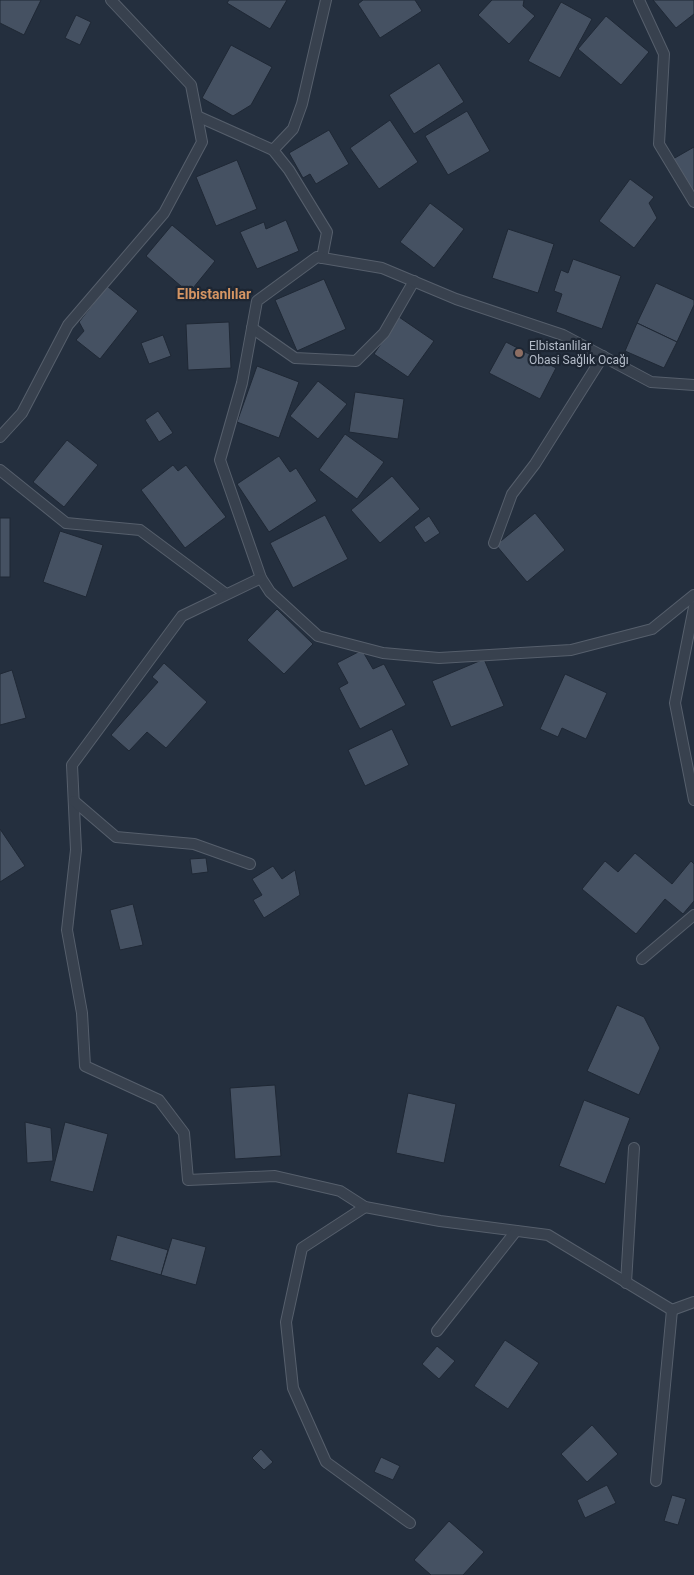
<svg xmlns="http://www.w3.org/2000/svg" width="694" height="1575" font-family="Roboto,sans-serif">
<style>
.building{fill:#455162;stroke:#1f2835}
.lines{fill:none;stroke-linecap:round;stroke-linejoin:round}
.lane-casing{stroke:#565f6c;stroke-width:12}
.lane{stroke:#38414e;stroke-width:10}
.education-dot{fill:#8d6e63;stroke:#1d2633;stroke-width:2}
.labels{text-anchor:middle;stroke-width:4.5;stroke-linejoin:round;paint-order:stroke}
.poi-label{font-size:12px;fill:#b4bcc9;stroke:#1d2633;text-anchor:start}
.neighbourhood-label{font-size:14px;font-weight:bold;fill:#d59563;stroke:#1d2633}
</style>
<rect width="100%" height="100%" fill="#242f3e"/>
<!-- building -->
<g class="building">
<path d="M0 0H41L24 35 0 23Z"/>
<path d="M229 0H287L270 29 227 3Z"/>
<path d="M363 0H415L422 11 380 38 358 4Z"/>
<path d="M492 0H524L523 6 535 16 509 44 478 15Z"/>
<path d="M653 0H694V14L676 28Z"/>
<path d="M561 2 592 19 560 78 528 61Z"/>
<path d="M76 15 91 22 80 45 65 38Z"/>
<path d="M606 16 649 52 621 85 578 49Z"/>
<path d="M231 45 272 67 251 105 233 116 202 98Z"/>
<path d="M439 63 464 102 414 134 389 95Z"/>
<path d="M467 111 490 151 448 175 425 136Z"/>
<path d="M390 120 418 162 379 189 350 148Z"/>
<path d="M329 130 349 164 316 184 310 174 303 178 289 153Z"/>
<path d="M694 147V197L673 159Z"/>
<path d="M237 160 257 209 216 226 196 177Z"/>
<path d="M630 179 654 197 649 203 657 218 634 248 599 221Z"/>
<path d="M430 203 464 229 434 268 400 242Z"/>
<path d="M286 220 299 251 257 269 240 232 264 222 266 229Z"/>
<path d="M172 225 215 261 189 293 146 256Z"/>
<path d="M508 229 554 244 538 293 492 278Z"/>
<path d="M573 259 621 276 602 329 556 312 562 294 554 291 561 270 568 273Z"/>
<path d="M324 279 346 329 297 351 275 300Z"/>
<path d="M656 283 694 300V305L677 342 637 323Z"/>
<path d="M107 286 138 311 100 359 76 340 84 331 79 322Z"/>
<path d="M399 317 434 341 408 377 374 354Z"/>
<path d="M229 322 231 368 188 370 186 324Z"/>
<path d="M637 323 677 342 664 368 625 351Z"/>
<path d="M163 335 171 356 149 364 141 343Z"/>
<path d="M506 342 556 368 540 399 489 373Z"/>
<path d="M257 366 299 382 279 438 237 422Z"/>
<path d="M318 381 347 404 318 439 290 416Z"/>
<path d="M355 392 404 399 398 439 349 432Z"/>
<path d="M158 411 173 433 159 442 145 420Z"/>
<path d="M345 434 384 462 357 499 319 470Z"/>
<path d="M67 440 98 465 64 507 33 482Z"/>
<path d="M279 456 290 472 296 468 317 501 269 532 237 484Z"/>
<path d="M173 465 178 471 186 465 226 517 185 548 141 490Z"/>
<path d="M392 476 420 509 380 543 351 510Z"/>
<path d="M535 513 565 550 527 582 496 545Z"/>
<path d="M325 515 348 559 293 588 270 543Z"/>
<path d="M429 516 440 533 425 543 414 527Z"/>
<rect x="0" y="518" width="10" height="59"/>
<path d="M60 531 103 545 86 597 43 582Z"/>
<path d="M277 609 313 644 284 674 247 640Z"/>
<path d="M362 650 373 669 384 664 406 705 360 729 339 688 348 683 337 663Z"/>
<path d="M484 659 504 706 451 727 432 681Z"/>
<path d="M164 663 207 702 166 748 147 732 129 751 111 735 158 682 152 677Z"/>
<path d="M12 670 26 718 0 725V674Z"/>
<path d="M565 674 607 693 586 739 562 728 558 737 540 729Z"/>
<path d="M392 729 409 765 365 786 348 750Z"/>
<path d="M0 829 25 866 0 882Z"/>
<path d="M635 853 672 884 691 861 694 864V901L683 914 665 899 636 934 582 889 605 861 618 872Z"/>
<path d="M206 858 208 872 192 874 190 859Z"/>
<path d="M273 866 282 879 295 870 300 895 264 918 253 900 262 895 252 879Z"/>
<path d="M133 904 143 945 120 950 110 910Z"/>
<path d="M617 1005 644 1017 660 1048 639 1095 587 1071Z"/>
<path d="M275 1085 281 1156 235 1159 230 1088Z"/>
<path d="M408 1093 456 1104 444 1163 396 1153Z"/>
<path d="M584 1100 630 1118 605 1184 559 1166Z"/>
<path d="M25 1122 51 1128 53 1161 27 1163Z"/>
<path d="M65 1122 108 1134 93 1192 50 1181Z"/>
<path d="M117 1235 168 1250 161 1275 110 1260Z"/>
<path d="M172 1238 206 1247 196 1285 161 1275Z"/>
<path d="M505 1340 539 1363 508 1409 474 1386Z"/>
<path d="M437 1346 455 1361 439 1379 422 1364Z"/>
<path d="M592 1425 618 1454 587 1482 561 1454Z"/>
<path d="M261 1449 273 1462 264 1470 252 1458Z"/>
<path d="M381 1457 400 1466 393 1480 374 1472Z"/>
<path d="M607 1485 616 1503 585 1518 577 1500Z"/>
<path d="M672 1495 686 1499 678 1525 664 1521Z"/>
<path d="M449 1521 484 1552 463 1575H431L414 1560Z"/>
</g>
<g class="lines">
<!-- lane casing -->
<g class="lane-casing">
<g id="lane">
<path d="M639 0 664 54 659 144 694 202"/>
<path d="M197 116 273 150 289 170 327 232 322 258"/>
<path d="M273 150 293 129 302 104 326 0"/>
<path d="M252 328 295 358 356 361 384 333 414 281"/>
<path d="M694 385 651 382 563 335 456 299 382 268 317 257 257 301 242 383 220 460 261 578 270 592 318 636 383 653 439 658 571 650 652 629 694 595"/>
<path d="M0 437 22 413 68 325 164 213 202 142 191 85 111 0"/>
<path d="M0 470 66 523 140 530 226 594"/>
<path d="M494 543 512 494 535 464 603 356"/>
<path d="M261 578 182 616 72 765 76 850 67 930 82 1013 85 1066 159 1100 184 1133 188 1180 275 1176 340 1191 365 1207 440 1221 548 1235 672 1310 694 1302"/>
<path d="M694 607 675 703 694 800"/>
<path d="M74 801 116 837 194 844 250 864"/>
<path d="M642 959 694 915"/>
<path d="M365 1207 302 1248 286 1322 293 1388 326 1462 410 1523"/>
<path d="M626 1283 634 1148"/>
<path d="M437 1331 516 1231"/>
<path d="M656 1481 672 1310"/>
</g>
</g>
<!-- lane -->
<use href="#lane" class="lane"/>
</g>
<!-- markers -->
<circle class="education-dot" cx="519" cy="353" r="5"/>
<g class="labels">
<!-- poi labels -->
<g class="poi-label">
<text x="529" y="350">Elbistanlilar<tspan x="529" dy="14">Obasi Sağlık Ocağı</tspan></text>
</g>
<!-- neighbourhood labels -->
<g class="neighbourhood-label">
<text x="214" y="299">Elbistanlılar</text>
</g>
</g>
</svg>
